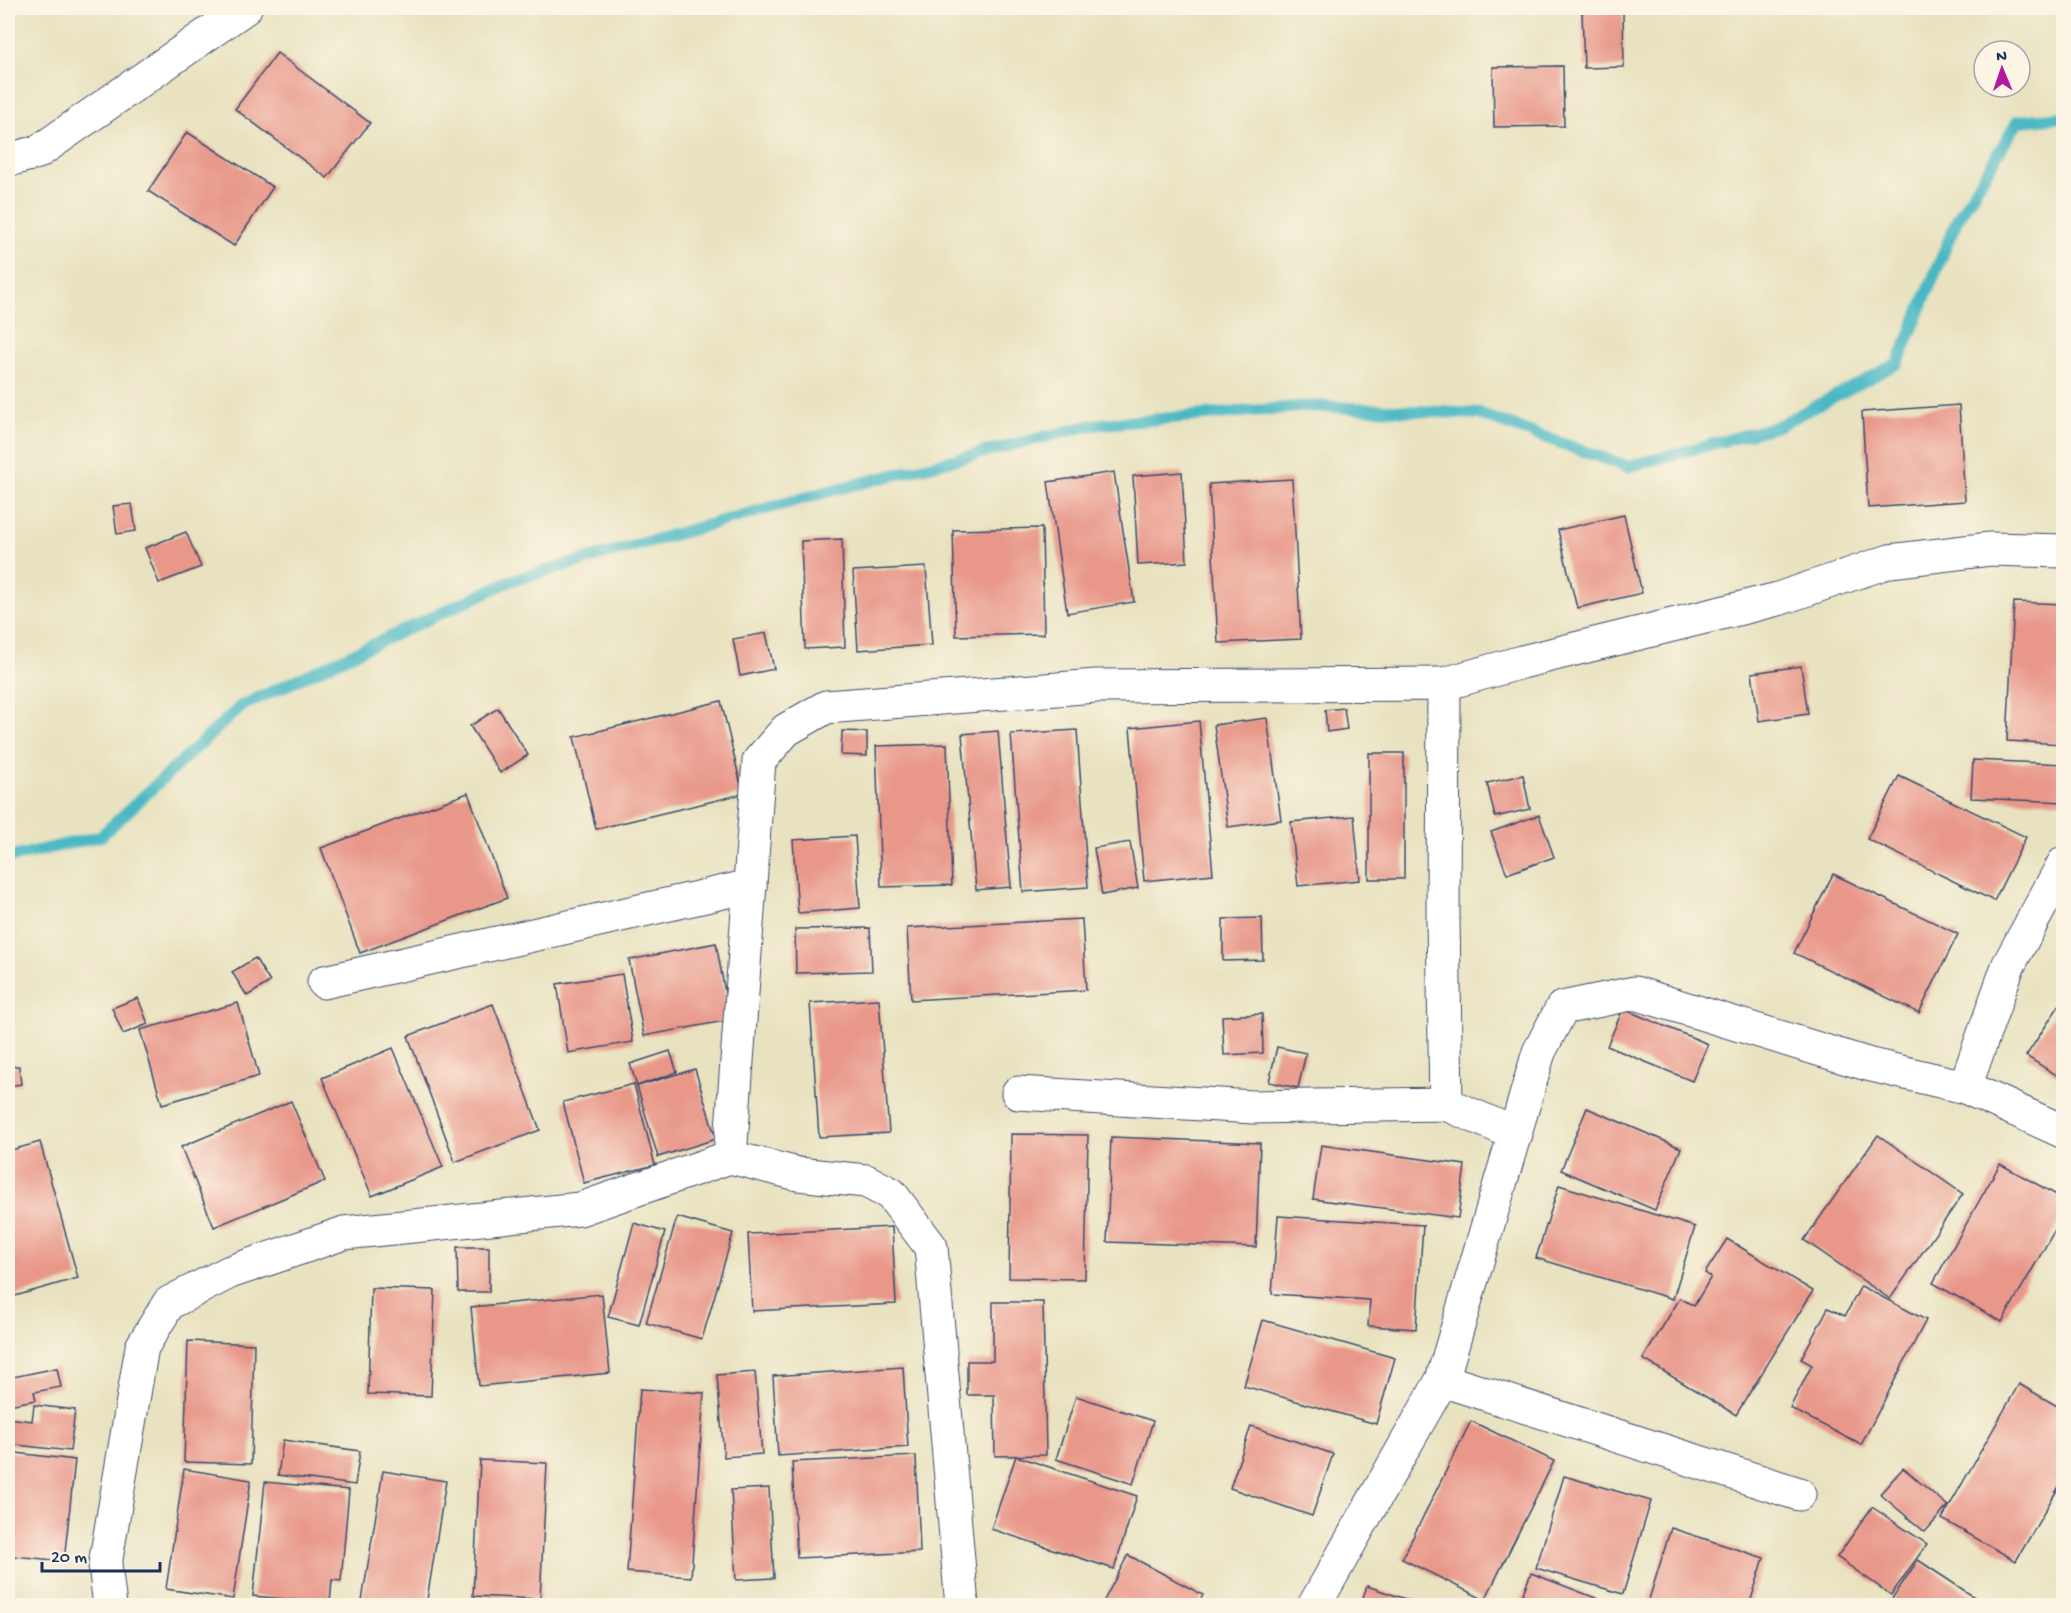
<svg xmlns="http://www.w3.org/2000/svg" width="2071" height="1613" font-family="'Gochi Hand',sans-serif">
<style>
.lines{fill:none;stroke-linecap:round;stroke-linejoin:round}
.stream{stroke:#4ab8c4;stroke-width:12}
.building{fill:#e89789}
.minor-casing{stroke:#3a4a6d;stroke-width:35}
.minor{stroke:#fff;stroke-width:33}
</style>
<rect width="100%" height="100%" fill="#fcf5e5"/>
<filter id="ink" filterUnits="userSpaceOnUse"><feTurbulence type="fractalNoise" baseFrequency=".0167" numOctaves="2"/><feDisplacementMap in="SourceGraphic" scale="12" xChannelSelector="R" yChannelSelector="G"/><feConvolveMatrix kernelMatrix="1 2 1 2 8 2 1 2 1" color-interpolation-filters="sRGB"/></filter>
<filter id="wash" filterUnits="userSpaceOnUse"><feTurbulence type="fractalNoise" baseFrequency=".008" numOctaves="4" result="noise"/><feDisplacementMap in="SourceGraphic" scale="24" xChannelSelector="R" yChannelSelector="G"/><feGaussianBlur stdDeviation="1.35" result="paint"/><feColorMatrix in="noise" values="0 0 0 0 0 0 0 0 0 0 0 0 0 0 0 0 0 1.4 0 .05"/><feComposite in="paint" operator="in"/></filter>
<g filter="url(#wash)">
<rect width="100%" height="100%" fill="#e8e2c0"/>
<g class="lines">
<!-- stream -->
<path class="stream" d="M8 858 101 836 241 706 510 581 822 493 1092 425 1309 406 1479 414 1628 467 1778 426 1898 363 1957 220 2018 121 2064 117"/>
</g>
<g id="blocks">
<!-- building -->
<g class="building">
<path d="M1623 11 1624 67 1584 68 1582 12Z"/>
<path d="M277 53 370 123 327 178 235 109Z"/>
<path d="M1563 66 1564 126 1494 127 1493 67Z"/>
<path d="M187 132 273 187 234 246 148 191Z"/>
<path d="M1959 405 1965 501 1868 508 1862 412Z"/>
<path d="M1114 472 1134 602 1067 613 1048 482Z"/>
<path d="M1182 472 1187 562 1138 565 1133 476Z"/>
<path d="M1292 479 1301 639 1218 643 1209 484Z"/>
<path d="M132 504 136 531 117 534 113 506Z"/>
<path d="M1624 515 1642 593 1577 608 1558 530Z"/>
<path d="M1042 528 1044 634 956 636 953 530Z"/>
<path d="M186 532 201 567 159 583 145 548Z"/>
<path d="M842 539 845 647 805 649 801 541Z"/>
<path d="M926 567 932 645 858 650 853 571Z"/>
<path d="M2014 602 2064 604V744L2007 741Z"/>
<path d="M766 633 774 669 740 676 733 639Z"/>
<path d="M1801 666 1808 714 1759 721 1752 673Z"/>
<path d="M721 701 743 794 596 829 574 737Z"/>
<path d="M498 708 528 755 500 773 470 726Z"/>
<path d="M1344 708 1347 729 1327 732 1325 710Z"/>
<path d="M1267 718 1281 820 1228 827 1214 725Z"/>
<path d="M1199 721 1213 874 1144 881 1130 728Z"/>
<path d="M1077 730 1088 887 1023 892 1011 734Z"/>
<path d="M842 731 867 732V756L841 755Z"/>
<path d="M998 731 1011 887 976 890 962 734Z"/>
<path d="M947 744 952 885 881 887 876 746Z"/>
<rect x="1369" y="753" width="35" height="126"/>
<path d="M1973 760 2064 764V802L1971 798Z"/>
<path d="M1523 775 1530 809 1495 817 1487 783Z"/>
<path d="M1899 776 2026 837 1994 901 1867 839Z"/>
<path d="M468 793 507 898 360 953 321 848Z"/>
<path d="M1539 815 1554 857 1507 874 1491 832Z"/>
<path d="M1354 816 1360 880 1298 886 1291 822Z"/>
<path d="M855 836 860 908 798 913 793 840Z"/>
<path d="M1130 842 1138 888 1102 895 1094 848Z"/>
<path d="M1833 874 1958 934 1919 1013 1794 953Z"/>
<path d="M1262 918 1263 960 1223 961V919Z"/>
<path d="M1082 919 1086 990 911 1000 907 928Z"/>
<path d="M870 928 872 971 796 973 795 929Z"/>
<path d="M716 943 730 1020 644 1036 629 960Z"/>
<path d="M255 958 270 982 247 996 232 972Z"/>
<path d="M622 974 633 1042 568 1053 557 984Z"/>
<path d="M138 998 148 1024 123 1034 112 1008Z"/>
<path d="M2064 998V1080L2026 1056Z"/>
<path d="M879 999 889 1133 819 1137 810 1003Z"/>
<path d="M238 1003 259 1076 162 1104 140 1030Z"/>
<path d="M493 1004 540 1130 455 1162 408 1036Z"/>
<path d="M1623 1009 1708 1044 1692 1081 1607 1046Z"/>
<path d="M1262 1014 1263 1053 1224 1055 1222 1016Z"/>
<path d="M1277 1047 1306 1053 1298 1088 1269 1082Z"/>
<path d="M393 1048 443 1167 372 1196 322 1078Z"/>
<path d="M670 1051 677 1072 637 1086 630 1064Z"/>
<path d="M19 1066 21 1084 8 1086V1067Z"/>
<path d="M695 1069 716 1139 658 1157 637 1086Z"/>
<path d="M634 1084 655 1165 584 1183 563 1102Z"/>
<path d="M291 1101 325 1181 214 1227 181 1147Z"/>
<path d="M1587 1108 1681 1148 1655 1210 1561 1170Z"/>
<path d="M1011 1134 1088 1135 1085 1279 1009 1278Z"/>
<path d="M1878 1135 1963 1194 1890 1299 1804 1240Z"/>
<path d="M1111 1137 1260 1143 1256 1247 1107 1242Z"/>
<path d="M40 1142 78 1278 8 1298V1151Z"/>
<path d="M1321 1145 1465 1165 1458 1218 1313 1199Z"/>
<path d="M2000 1164 2064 1199V1214L2002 1322 1933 1283Z"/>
<path d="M1559 1185 1695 1227 1673 1299 1536 1258Z"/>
<path d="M1278 1216 1423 1225 1416 1329 1368 1326 1370 1300 1272 1294Z"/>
<path d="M677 1217 733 1233 702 1339 646 1323Z"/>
<path d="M634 1223 665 1232 639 1325 608 1317Z"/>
<path d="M892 1227 896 1304 752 1311 748 1234Z"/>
<path d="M1727 1239 1813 1291 1736 1415 1643 1359 1680 1298 1694 1306 1711 1277 1705 1273Z"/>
<path d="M457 1247H489V1292H458Z"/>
<path d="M1861 1286 1926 1320 1861 1445 1790 1408 1812 1365 1801 1359 1828 1308 1845 1316Z"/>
<path d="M371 1288 435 1290 431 1396 368 1394Z"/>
<path d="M602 1294 610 1373 479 1386 471 1307Z"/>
<path d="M993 1302H1043L1046 1455 995 1456 994 1395H967V1361H993Z"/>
<path d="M1263 1320 1395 1358 1376 1424 1244 1386Z"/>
<path d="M188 1341 254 1344 251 1464 184 1462Z"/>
<path d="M903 1367 908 1447 778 1456 773 1376Z"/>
<path d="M57 1368 61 1387 34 1392 36 1400 8 1405V1378Z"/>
<path d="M755 1372 762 1454 724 1457 717 1375Z"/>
<path d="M2019 1384 2064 1410V1478L2016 1561 1942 1519Z"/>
<path d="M640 1389 704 1393 691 1577 627 1572Z"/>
<path d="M1076 1396 1153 1421 1133 1484 1056 1459Z"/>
<path d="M34 1405 75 1410 70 1451 8 1444V1418L32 1421Z"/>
<path d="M1471 1421 1554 1461 1485 1600 1402 1559Z"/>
<path d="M1251 1426 1333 1454 1312 1516 1230 1488Z"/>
<path d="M283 1440 360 1451 355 1485 278 1475Z"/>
<path d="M8 1452 75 1460 64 1561 14 1556 13 1568 8 1567Z"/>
<path d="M916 1456 920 1552 797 1558 792 1462Z"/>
<path d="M1016 1456 1137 1496 1114 1569 991 1529Z"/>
<path d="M480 1460 547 1463 540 1599 473 1596Z"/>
<path d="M1903 1468 1948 1506 1925 1532 1880 1494Z"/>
<path d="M184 1469 251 1480 233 1599 166 1589Z"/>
<path d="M383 1471 446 1481 426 1606H393L362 1601Z"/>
<path d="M1564 1476 1651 1501 1623 1594 1536 1568Z"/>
<path d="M265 1482 349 1490 341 1581 332 1580 330 1603 253 1596Z"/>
<path d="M769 1488 774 1578 736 1580 731 1490Z"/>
<path d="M1872 1507 1927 1544 1891 1595 1837 1557Z"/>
<path d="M1671 1528 1764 1558 1749 1606H1647Z"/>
<path d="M1128 1555 1203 1595 1197 1606H1101Z"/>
<path d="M1918 1560 1988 1606H1887Z"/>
<path d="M1531 1573 1614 1605V1606H1518Z"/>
<path d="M1367 1586 1424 1605V1606H1360Z"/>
</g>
</g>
</g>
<g filter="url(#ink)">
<use href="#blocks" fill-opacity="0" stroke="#3a4a6d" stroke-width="1.5"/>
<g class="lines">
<!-- minor casing -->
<g class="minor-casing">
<g id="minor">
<path d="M8 160 38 152 245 8"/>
<path d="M1444 684 1522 662 1778 599 1890 561 1990 549 2064 551"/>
<path d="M324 982 750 886"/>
<path d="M1965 1087 2008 966 2064 863"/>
<path d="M1018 1093 1253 1107 1446 1104 1516 1134"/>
<path d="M730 1157 759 761 786 730 826 707 1096 686 1444 684 1443 919 1446 1104"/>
<path d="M1442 1380 1799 1494"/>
<path d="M110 1606 105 1565 142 1347 169 1303 230 1272 344 1233 580 1209 730 1157 798 1174 866 1181 891 1194 931 1247 962 1606"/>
<path d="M1314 1606 1442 1380 1539 1052 1562 1008 1635 993 1867 1064 1965 1087 2064 1132"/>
</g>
</g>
<!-- minor -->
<use href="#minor" class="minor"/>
</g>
</g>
<!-- margin -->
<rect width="2071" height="1613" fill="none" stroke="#fcf5e5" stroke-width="30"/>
<!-- north arrow -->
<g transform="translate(2002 69) rotate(358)"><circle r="28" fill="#fcf5e5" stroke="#a2a6af" stroke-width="1.5"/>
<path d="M0-4.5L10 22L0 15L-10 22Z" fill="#b5179e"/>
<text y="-9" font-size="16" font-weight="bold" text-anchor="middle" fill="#1b2f5e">N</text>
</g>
<!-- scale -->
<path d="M42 1562v9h118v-9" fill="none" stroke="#1b2f5e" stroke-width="3"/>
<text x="51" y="1562" font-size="18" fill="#1b2f5e" stroke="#fcf5e5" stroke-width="4.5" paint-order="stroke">20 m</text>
</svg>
